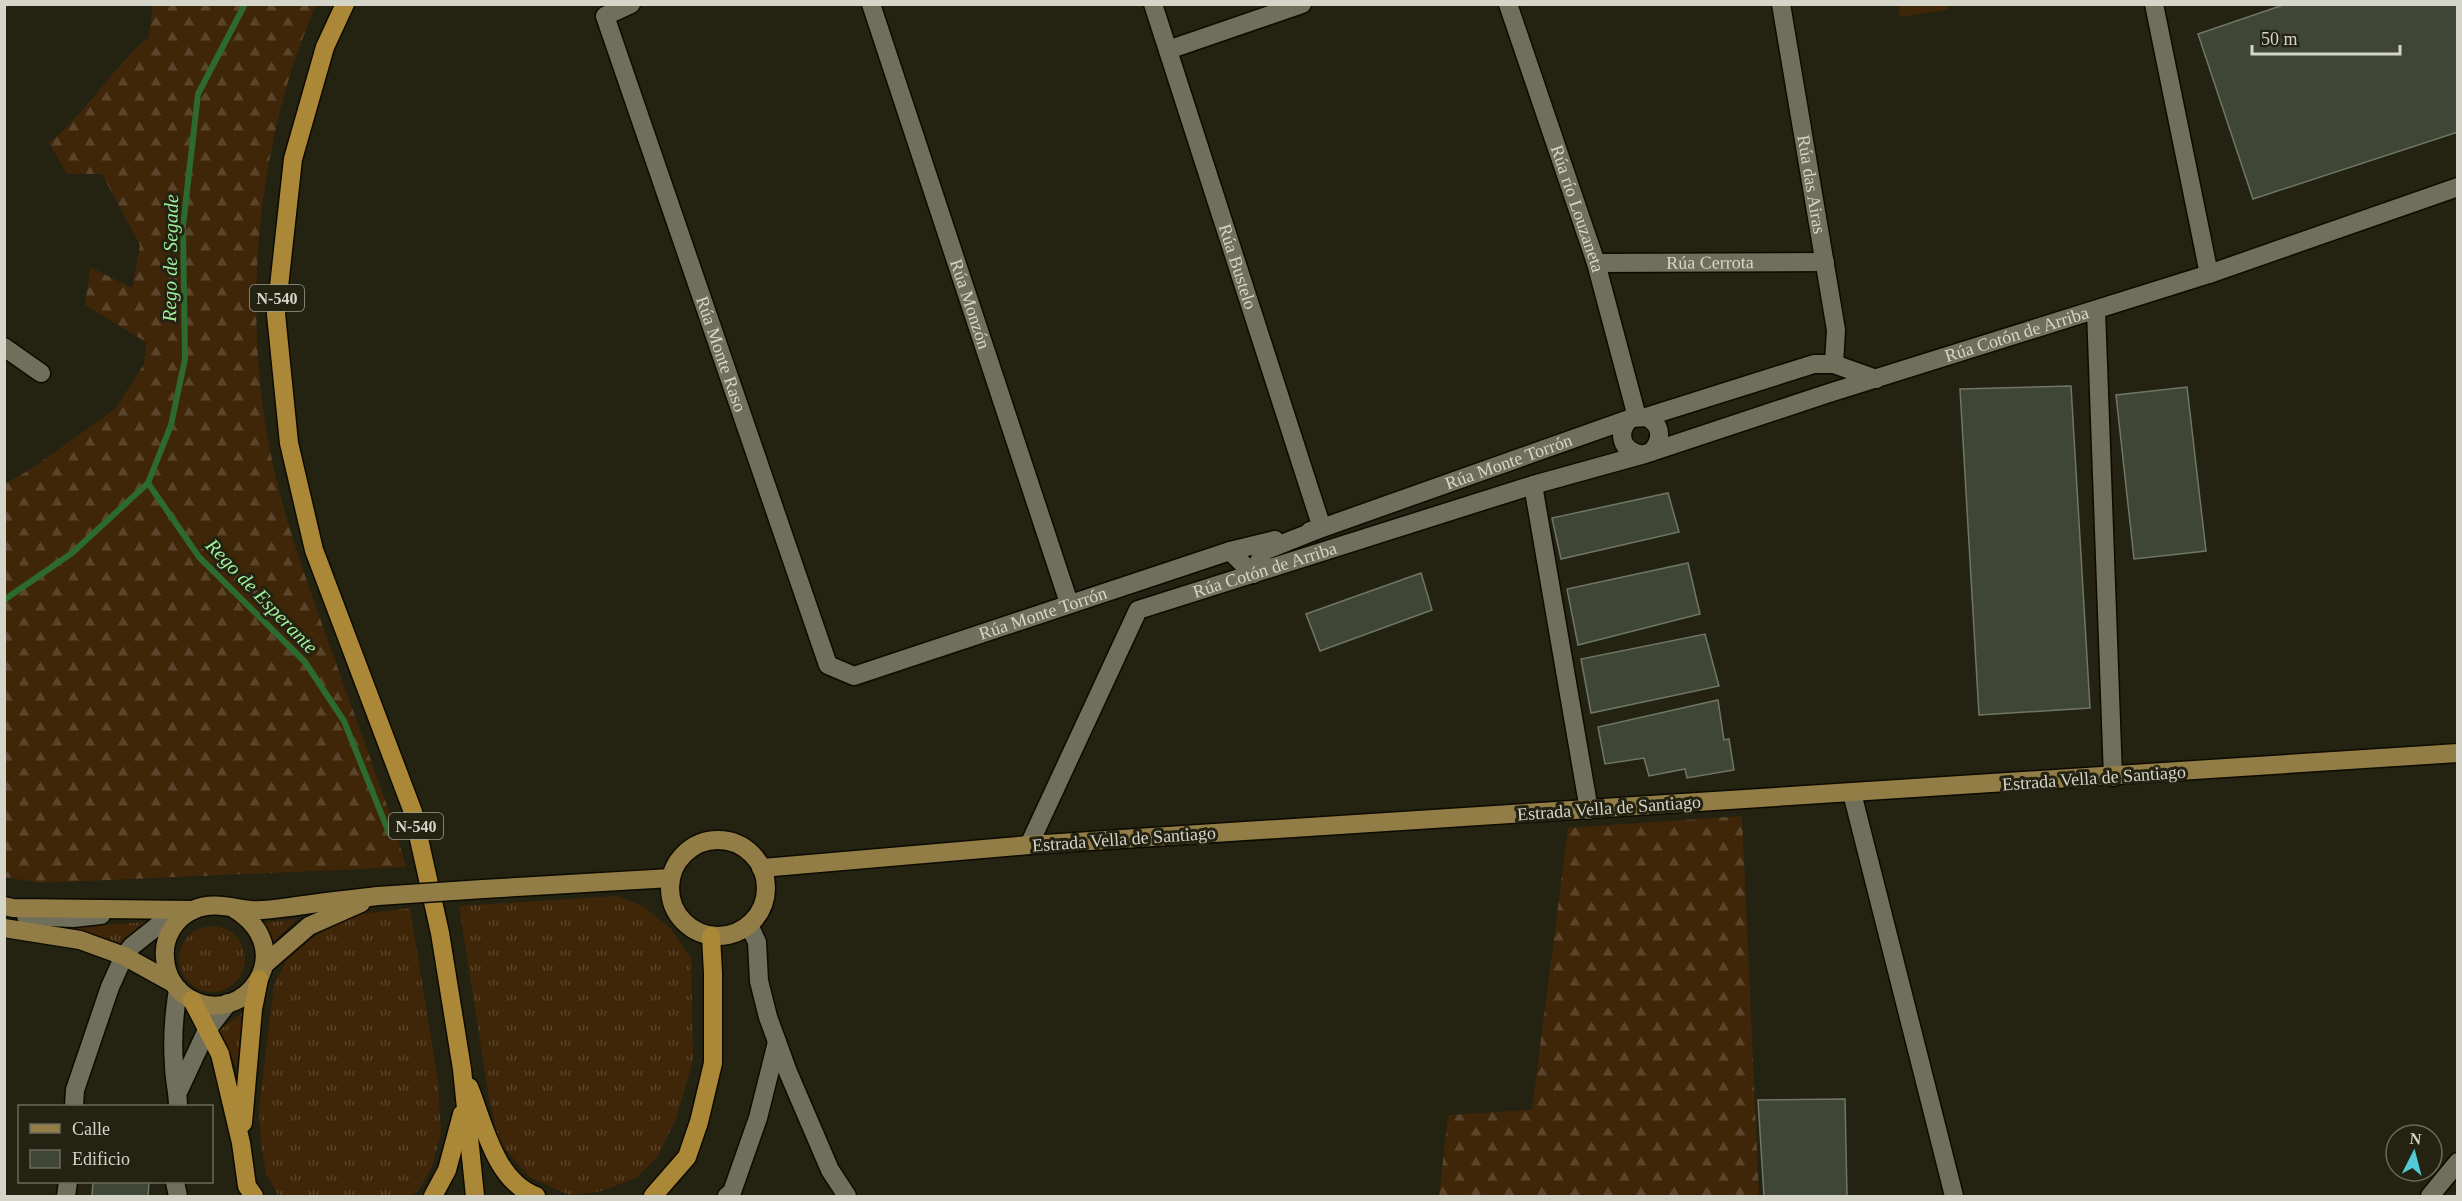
<svg xmlns="http://www.w3.org/2000/svg" width="2462" height="1201" font-family="Georgia,serif">
<style>
.grass{fill:url(#grass-tufts)}
.forest{fill:url(#forest-firs)}
.pitch{fill:#3f2609}
.lines{fill:none;stroke-linecap:round;stroke-linejoin:round}
.stream{stroke:#2d6a2f;stroke-width:6}
.building{fill:#3f4635;stroke:#6f7764;stroke-width:1.5}
.minor-casing{stroke:#0d0b00;stroke-width:21}
.major-casing{stroke:#0d0b00;stroke-width:21}
.highway-casing{stroke:#0d0b00;stroke-width:21}
.minor{stroke:#706f5b;stroke-width:18}
.major{stroke:#937d46;stroke-width:18}
.highway{stroke:#ab8738;stroke-width:18}
.major-bridge-casing{stroke:#0d0b00;stroke-width:21;stroke-linecap:butt}
.major-bridge{stroke:#937d46;stroke-width:18}
.labels{text-anchor:middle;stroke-width:6;stroke-linejoin:round;paint-order:stroke}
.shield{fill:#242211;stroke:#a09f92;stroke-width:1.5}
.shield-label{font-size:16px;font-weight:bold;fill:#d5d5ca}
.street-label{font-size:18px;fill:#d5d5ca;stroke:#242211}
.water-label{font-size:20px;font-style:italic;fill:#9ef29e;stroke:#242211}
</style>
<defs>
<pattern id="grass-tufts" width="24" height="20" patternUnits="userSpaceOnUse" patternTransform="scale(1.5)"><rect width="24" height="20" fill="#3f2609"/><path d="M3 7l-1-3M5 7V3M7 7l1-3M15 17l-1-3M17 17v-4M19 17l1-3" fill="none" stroke="#5a452c"/></pattern>
<pattern id="forest-firs" width="22" height="20" patternUnits="userSpaceOnUse" patternTransform="scale(1.5)"><rect width="22" height="20" fill="#3f2609"/><path d="M5 1l3.5 6h-7zM16 11l3.5 6h-7z" fill="#5a452c"/></pattern>
</defs>
<rect width="100%" height="100%" fill="#242211"/>
<!-- grass -->
<g class="grass">
<path d="M617 896 643 906 671 929 691 958 693 1060 676 1119 657 1157 636 1178 599 1192 569 1195 529 1177 499 1142 489 1098 459 906Z"/>
<path d="M410 908 438 1081 441 1133 432 1167 418 1191 410 1196H279L266 1174 261 1143 259 1107 274 985 286 961 313 937 330 928 354 915Z"/>
<path d="M297 919 271 944 262 923Z"/>
<path d="M147 922 123 945 73 927Z"/>
<circle cx="212" cy="959" r="33"/>
<path d="M244 1012 237 1068 218 1031Z"/>
</g>
<!-- forest -->
<g class="forest">
<path d="M153 5H316C253 149 239 333 278 486 291 539 310 589 328 641 350 702 372 763 394 825L406 867 41 883 5 877V484L31 469 115 409 144 364 146 342 85 305 90 267 132 288 140 245 102 174H67L49 143C86 113 110 71 146 39L148 40Z"/>
<path d="M1742 816 1759 1196H1439L1448 1115 1532 1110 1568 828Z"/>
</g>
<!-- pitch -->
<path class="pitch" d="M1898 5H1947L1948 10 1900 17Z"/>
<g class="lines">
<!-- stream -->
<g class="stream">
<path d="M148 483 199 557 305 662 344 721 389 833"/>
<path d="M4 600 72 553 148 483 171 425 185 359 183 226 198 94 245 4"/>
</g>
</g>
<!-- building -->
<g class="building">
<path d="M2286 4H2458V132L2253 199 2198 34Z"/>
<path d="M2071 386 2090 708 1979 715 1960 389Z"/>
<path d="M2187 387 2206 551 2134 559 2116 395Z"/>
<path d="M1668 493 1679 532 1561 559 1552 518Z"/>
<path d="M1688 563 1700 614 1578 645 1567 589Z"/>
<path d="M1421 573 1432 610 1320 651 1306 614Z"/>
<path d="M1705 634 1719 686 1591 713 1581 659Z"/>
<path d="M1718 700 1724 740 1729 739 1734 770 1687 778 1685 769 1649 776 1644 758 1605 764 1598 727Z"/>
<path d="M1845 1099 1847 1196H1764L1758 1100Z"/>
<path d="M93 1182H149L148 1196H92Z"/>
</g>
<g class="lines">
<!-- minor casing -->
<g class="minor-casing">
<g id="minor">
<path id="s1" d="M631 4 605 16 828 665 854 676 1230 551 1253 574"/>
<path id="s2" d="M871 4 1069 603"/>
<path id="s3" d="M1153 4 1322 528 1310 531"/>
<path id="s4" d="M1508 4 1596 263 1637 417"/>
<path id="s5" d="M1781 4 1836 330 1834 364"/>
<path d="M2154 4 2209 274"/>
<path d="M1168 50 1302 4"/>
<path id="s6" d="M1596 263 1825 262"/>
<path d="M2096 310 2113 777"/>
<path d="M4 347 41 373"/>
<path d="M1646 417C1662 424 1663 440 1651 452"/>
<path d="M1628 421C1617 434 1622 450 1639 454"/>
<path d="M1533 485 1589 810"/>
<path d="M1230 551 1275 540"/>
<path id="s7" d="M1253 574 1264 551 1322 528 1632 418 1646 417 1814 364H1834L1876 379"/>
<path d="M1852 793 1954 1196"/>
<path id="s8" d="M1029 845 1138 610 1533 485 1645 454 1826 394 2209 274 2458 187"/>
<path d="M26 916 73 918 101 915"/>
<path d="M749 925 757 942 759 981 768 1017 788 1072 830 1170 847 1196"/>
<path d="M179 1090 207 1030 228 1003"/>
<path d="M74 1106 75 1090 110 987 124 956 132 946 161 923 180 918"/>
<path d="M178 1106C178 1092 174 1079 174 1065 172 1040 174 1014 178 989"/>
<path d="M175 1182 178 1196"/>
<path d="M66 1196 68 1182"/>
<path d="M727 1196 732 1192 758 1118 777 1042"/>
<path d="M2430 1196 2458 1162"/>
</g>
</g>
<!-- major casing -->
<g class="major-casing">
<g id="major">
<circle cx="718" cy="888" r="48"/>
<path d="M761 868 1029 845 2458 753"/>
<path d="M483 889 671 878"/>
<path d="M4 906 13 908 193 910"/>
<path d="M233 908C302 949 245 1029 190 999 175 990 166 975 165 958 163 938 175 918 193 910 212 901 232 908 251 910 266 911 282 908 297 906 324 902 351 899 378 896"/>
<path d="M4 928 80 940 124 956 173 983"/>
<path d="M264 965 309 926 361 903"/>
</g>
</g>
<!-- highway casing -->
<g class="highway-casing">
<g id="highway">
<path d="M345 4 325 47 293 159 276 314 289 443 314 550 413 812 440 933 462 1069 475 1196"/>
<path d="M192 1000 220 1054 241 1143 247 1186 254 1196"/>
<path d="M469 1087C484 1124 495 1181 536 1196"/>
<path d="M243 1123 253 1009 259 979"/>
<path d="M433 1196 447 1170 462 1114"/>
<path d="M653 1196 687 1157 699 1122 713 1063V973L711 936"/>
</g>
</g>
<!-- minor -->
<use href="#minor" class="minor"/>
<!-- major -->
<use href="#major" class="major"/>
<!-- highway -->
<use href="#highway" class="highway"/>
<!-- major-bridge casing -->
<g class="major-bridge-casing">
<path id="major-bridge" d="M378 896 483 889"/>
</g>
<!-- major-bridge -->
<use href="#major-bridge" class="major-bridge"/>
</g>
<g class="labels">
<!-- shield labels -->
<g class="shield">
<rect x="250" y="285" width="54" height="26" rx="4.5"/>
<rect x="389" y="813" width="54" height="26" rx="4.5"/>
</g>
<g class="shield-label">
<text x="277" y="304">N-540</text>
<text x="416" y="832">N-540</text>
</g>
<!-- street labels -->
<g class="street-label">
<text dy="6" stroke="none"><textPath href="#s5" startOffset="183">Rúa das Airas</textPath></text>
<text dy="6" stroke="none"><textPath href="#s4" startOffset="216">Rúa río Louzaneta</textPath></text>
<text dy="6" stroke="none"><textPath href="#s6" startOffset="114">Rúa Cerrota</textPath></text>
<text dy="6" stroke="none"><textPath href="#s3" startOffset="276">Rúa Bustelo</textPath></text>
<text dy="6" stroke="none"><textPath href="#s2" startOffset="316">Rúa Monzón</textPath></text>
<text dy="6" stroke="none"><textPath href="#s8" startOffset="1180">Rúa Cotón de Arriba</textPath></text>
<text dy="6" stroke="none"><textPath href="#s1" startOffset="386">Rúa Monte Raso</textPath></text>
<text dy="6" stroke="none"><textPath href="#s7" startOffset="286">Rúa Monte Torrón</textPath></text>
<text dy="6" stroke="none"><textPath href="#s8" startOffset="392">Rúa Cotón de Arriba</textPath></text>
<text dy="6" stroke="none"><textPath href="#s1" startOffset="942">Rúa Monte Torrón</textPath></text>
<text transform="translate(2094 778) rotate(-4)" y="6">Estrada Vella de Santiago</text>
<text transform="translate(1609 808) rotate(-4)" y="6">Estrada Vella de Santiago</text>
<text transform="translate(1124 839) rotate(-4)" y="6">Estrada Vella de Santiago</text>
</g>
<!-- water labels -->
<g class="water-label">
<text transform="translate(170 258) rotate(-89)" y="7">Rego de Segade</text>
<text transform="translate(262 596) rotate(46)" y="7">Rego de Esperante</text>
</g>
</g>
<!-- border -->
<rect width="2462" height="1201" fill="none" stroke="#d5d5ca" stroke-width="12"/>
<!-- legend -->
<rect x="18" y="1105" width="195" height="78" fill="#242211" stroke="#6b6a5b" stroke-width="1.5"/>
<rect x="30" y="1124" width="30" height="9" fill="#937d46" stroke="#6b6a5b" stroke-width="1.5"/>
<text x="72" y="1135" font-size="18" fill="#d5d5ca">Calle</text>
<rect x="30" y="1150" width="30" height="18" fill="#3f4635" stroke="#6b6a5b" stroke-width="1.5"/>
<text x="72" y="1165" font-size="18" fill="#d5d5ca">Edificio</text>
<!-- north arrow -->
<g transform="translate(2414 1153) rotate(6)"><circle r="28" fill="#242211" stroke="#6b6a5b" stroke-width="1.5"/>
<path d="M0-4.5L10 22L0 15L-10 22Z" fill="#52cbd7"/>
<text y="-9" font-size="16" font-weight="bold" text-anchor="middle" fill="#d5d5ca">N</text>
</g>
<!-- scale -->
<path d="M2252 45v9h148v-9" fill="none" stroke="#d5d5ca" stroke-width="3"/>
<text x="2261" y="45" font-size="18" fill="#d5d5ca" stroke="#242211" stroke-width="4.5" paint-order="stroke">50 m</text>
</svg>
